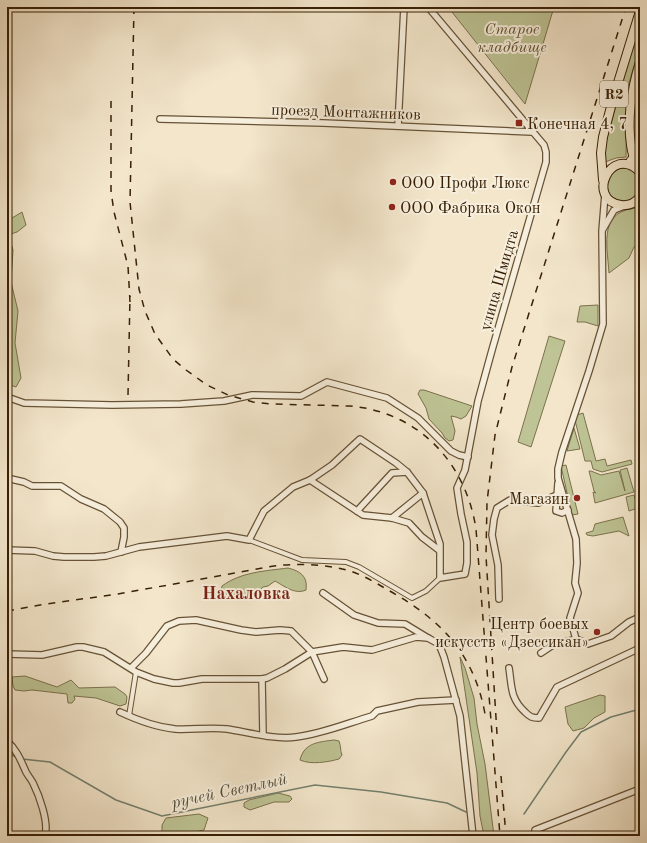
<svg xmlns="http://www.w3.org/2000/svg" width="647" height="843" font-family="'Old Standard TT',serif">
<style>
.green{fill:#bec495;stroke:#7b724c}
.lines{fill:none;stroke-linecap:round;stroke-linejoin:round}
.stream{stroke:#73806e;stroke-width:1.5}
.pedestrian-casing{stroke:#675236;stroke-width:6}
.minor-casing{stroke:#675236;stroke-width:8}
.primary-casing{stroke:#382004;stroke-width:10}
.pedestrian{stroke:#f7efdd;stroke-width:4}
.minor{stroke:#f7efdd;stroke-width:5.5}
.primary{stroke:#f3e6cb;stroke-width:8}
.rail{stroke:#382004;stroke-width:1.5;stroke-dasharray:7 7;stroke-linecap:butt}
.poi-dot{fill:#8f2418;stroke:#f7efdd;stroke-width:1.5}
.labels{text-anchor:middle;stroke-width:4;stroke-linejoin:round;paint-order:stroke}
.shield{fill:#f7efdd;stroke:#715e45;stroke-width:1}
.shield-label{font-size:15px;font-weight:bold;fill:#382004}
.park-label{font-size:16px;font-style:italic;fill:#605130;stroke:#f7efdd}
.street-label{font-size:16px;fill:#382004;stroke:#f7efdd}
.poi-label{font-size:16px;fill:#382004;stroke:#f7efdd;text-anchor:start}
.water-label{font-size:17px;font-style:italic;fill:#565039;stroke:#f7efdd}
.quarter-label{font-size:18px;font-weight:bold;fill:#7a1f14;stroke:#f7efdd}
</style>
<rect width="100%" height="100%" fill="#f3e6cb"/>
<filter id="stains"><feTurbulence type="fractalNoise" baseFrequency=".005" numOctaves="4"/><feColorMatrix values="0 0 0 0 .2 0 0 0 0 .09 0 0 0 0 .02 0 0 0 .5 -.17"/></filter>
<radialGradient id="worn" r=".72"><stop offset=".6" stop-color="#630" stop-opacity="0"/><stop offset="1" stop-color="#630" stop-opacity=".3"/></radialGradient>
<!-- green -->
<g class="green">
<path d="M448 7H554L525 104Z"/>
<path d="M640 17V46L629 83 627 96 626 157 616 158 605 162 603 153Z"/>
<path d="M7 78 9 81V117L11 128 9 137H7Z"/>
<circle cx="624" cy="185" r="17"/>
<path d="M640 208V243L634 247 629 258 609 273C607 243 598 209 640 208Z"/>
<path d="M22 212 26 225 17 232 11 234 7 230V221Z"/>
<path d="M7 243H11L13 250 11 282 18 311 15 343 21 378 16 387 7 384Z"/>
<path d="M598 305V326L585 322H577L580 306Z"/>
<path d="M549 336 565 341 531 447 518 442Z"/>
<path d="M420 390H424L472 406 466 416 461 419 456 417 451 416 455 431 453 440 449 441 445 438 442 433 429 419 426 408 418 394Z"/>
<path d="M583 413 596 461 605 459 607 466 631 460 632 464 602 472 593 469 591 461H585L574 416Z"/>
<path d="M574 428 580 449 567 451Z"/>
<path d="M566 465 578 514 572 515 561 466Z"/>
<path d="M627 468 634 492 595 503 593 492 596 493 594 491 589 471H591L601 475 619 471 625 491 620 470Z"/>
<path d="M634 495 638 508 629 511 626 497Z"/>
<path d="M623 517 629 536 619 531 593 536 587 535 586 533 593 531 595 524Z"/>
<path d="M288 568C300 571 308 576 306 590 295 595 284 586 275 581L268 586 263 587 250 599 235 594 229 595 221 592 222 586C241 572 265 571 288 568Z"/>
<path d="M460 657 465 668 474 698 477 724 485 764 494 836H484L480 816 477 773Z"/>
<path d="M25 676 57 687 71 680 79 688 115 687 125 694 127 697 126 704 120 706 96 698 74 696 75 699 72 703H68L67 694 32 690 24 691 15 690 13 686 12 677Z"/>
<path d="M600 695 605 696V712L594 718 584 728 573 731 568 724 565 707Z"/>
<path d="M334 740 339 741C341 746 340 750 342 755L339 759C328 762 311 765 300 760 304 743 318 742 334 740Z"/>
<path d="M278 793 290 796 292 799 289 802H274L250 810 244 807V803L249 800Z"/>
<path d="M199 814 208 818 204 830 177 836 162 835V825L166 818Z"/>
</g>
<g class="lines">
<!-- stream -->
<g class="stream">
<path d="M7 753 16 757"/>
<path d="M22 759 50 762 116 800 162 816 315 785 381 792 447 803 466 812"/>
<path d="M524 814 566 752 581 732 611 717 640 709"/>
</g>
<!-- pedestrian casing -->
<g class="pedestrian-casing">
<g id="pedestrian">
<path d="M249 540 302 560 346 562 359 567 412 598 426 591 440 578"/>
<path d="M129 716 136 672"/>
</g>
</g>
<!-- minor casing -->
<g class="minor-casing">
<g id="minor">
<path d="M160 119 323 123 532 132"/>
<path d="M398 126 404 7"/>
<path d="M640 136 639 143 640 149"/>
<path d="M627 164 639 148"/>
<path d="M605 194 602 231 603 324 589 371 562 452 558 469V478L576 539 577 563 575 583 578 593 570 618 576 639 588 644 611 636 629 622 640 617"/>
<path d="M603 229 614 210 624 206"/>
<path d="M7 397 24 403 112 405 181 404 224 401 252 395 301 396 327 382 387 398 418 418 451 451 459 455 468 457"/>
<path d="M7 480 11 479 24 482 32 486H61L81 499 104 509 120 522 124 528V537L121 552"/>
<path d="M310 480 363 515 392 518 409 523 422 537 439 550"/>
<path d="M558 483 556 511 562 513 568 510"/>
<path d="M357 511 392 473 407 472"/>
<path d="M392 518 423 493"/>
<path d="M7 550 35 551 53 556 64 557H94L106 556 139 547 227 536 249 540 264 511 293 487 310 480 332 465 360 439 396 463 407 472 423 493 440 544V578L465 574 467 563V542L461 514 457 488 465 470 478 401 492 350 546 162V152L544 145 428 7"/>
<path d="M323 593 354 615 378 623 405 624 428 638 439 644 444 657 460 716 473 836"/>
<path d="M499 599 498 565 492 535 494 519 497 508 510 500 538 503 557 495"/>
<path d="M541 653 553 645 576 639"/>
<path d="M7 654 42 655 77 647H83L104 652 136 672 154 679 173 683H179L202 679H262L267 678 285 669 312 652 343 647 372 650 416 637 428 638"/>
<path d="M131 668 146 653 167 626 179 621 196 620 241 630 256 632 280 630 291 631 312 652 324 679"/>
<path d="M509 668C512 687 510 698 525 712 530 717 532 718 539 718L557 687 640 648"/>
<path d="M262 679 263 735"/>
<path d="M120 712C137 720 155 727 175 729 192 730 209 727 227 729 247 732 275 740 296 737 322 734 348 723 372 716L377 711 418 702 456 700"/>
<path d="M7 741C17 750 21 761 26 772 28 776 31 779 33 783 39 795 49 822 45 836"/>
<path d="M535 836V830L640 789"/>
</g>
</g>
<!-- primary casing -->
<g class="primary-casing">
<g id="primary">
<path d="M638 170C635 162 632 154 631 145 627 118 632 88 640 62"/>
<path d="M639 171C611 144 585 200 621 205 628 206 635 203 640 197"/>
<path d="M603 180 601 153 603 137 613 99 640 11"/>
</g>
</g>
<!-- pedestrian -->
<use href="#pedestrian" class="pedestrian"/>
<!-- minor -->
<use href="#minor" class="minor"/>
<!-- primary -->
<use href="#primary" class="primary"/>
<!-- rail -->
<g class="rail">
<path d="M134 7 130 202 139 289 145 311 155 334 173 359 186 370 207 385 228 395 253 402 272 404 350 406C419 412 466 463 476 529L500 836"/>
<path d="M111 101V191L114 212 128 266 130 302"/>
<path d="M128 395 130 296"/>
<path d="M7 611 46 604 118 594 274 566C300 563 325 564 350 571 363 575 376 583 388 590 440 619 474 653 485 714"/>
<path d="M497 734 486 556 487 502 495 435 512 367 626 7"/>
<path d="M501 776 506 836"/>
</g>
</g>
<!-- markers -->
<g class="poi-dot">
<rect x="515" y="119" width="8" height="8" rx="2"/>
<circle cx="393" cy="182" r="4"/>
<circle cx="392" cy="207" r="4"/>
<circle cx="577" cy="498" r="4"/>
<circle cx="597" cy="632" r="4"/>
</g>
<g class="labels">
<!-- shield labels -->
<rect class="shield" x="600" y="81" width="28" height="26" rx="3"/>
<g class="shield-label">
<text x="614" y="99">R2</text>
</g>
<!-- park labels -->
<g class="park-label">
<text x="512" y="34">Старое<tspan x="512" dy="18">кладбище</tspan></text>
</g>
<!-- street labels -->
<g class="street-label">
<text transform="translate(346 111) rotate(2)" y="6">проезд Монтажников</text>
<text transform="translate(498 280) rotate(-74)" y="6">улица Шмидта</text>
</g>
<!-- poi labels -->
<g class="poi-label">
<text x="527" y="129">Конечная 4, 7</text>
<text x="401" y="188">ООО Профи Люкс</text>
<text x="400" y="213">ООО Фабрика Окон</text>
<text x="569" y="504" text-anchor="end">Магазин</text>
<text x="589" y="629" text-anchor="end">Центр боевых<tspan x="589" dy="18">искусств «Дзессикан»</tspan></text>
</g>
<!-- water labels -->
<g class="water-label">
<text transform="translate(229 790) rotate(-12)" y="6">ручей Светлый</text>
</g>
<!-- quarter labels -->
<g class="quarter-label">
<text x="246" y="599">Нахаловка</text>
</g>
</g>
<!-- margin -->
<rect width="647" height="843" fill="none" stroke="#f3e6cb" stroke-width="24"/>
<rect x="8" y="8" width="631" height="827" fill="none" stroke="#382004" stroke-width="2"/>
<rect x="12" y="12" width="623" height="819" fill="none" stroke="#382004"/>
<rect width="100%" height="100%" filter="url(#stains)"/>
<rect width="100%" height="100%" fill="url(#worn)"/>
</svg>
